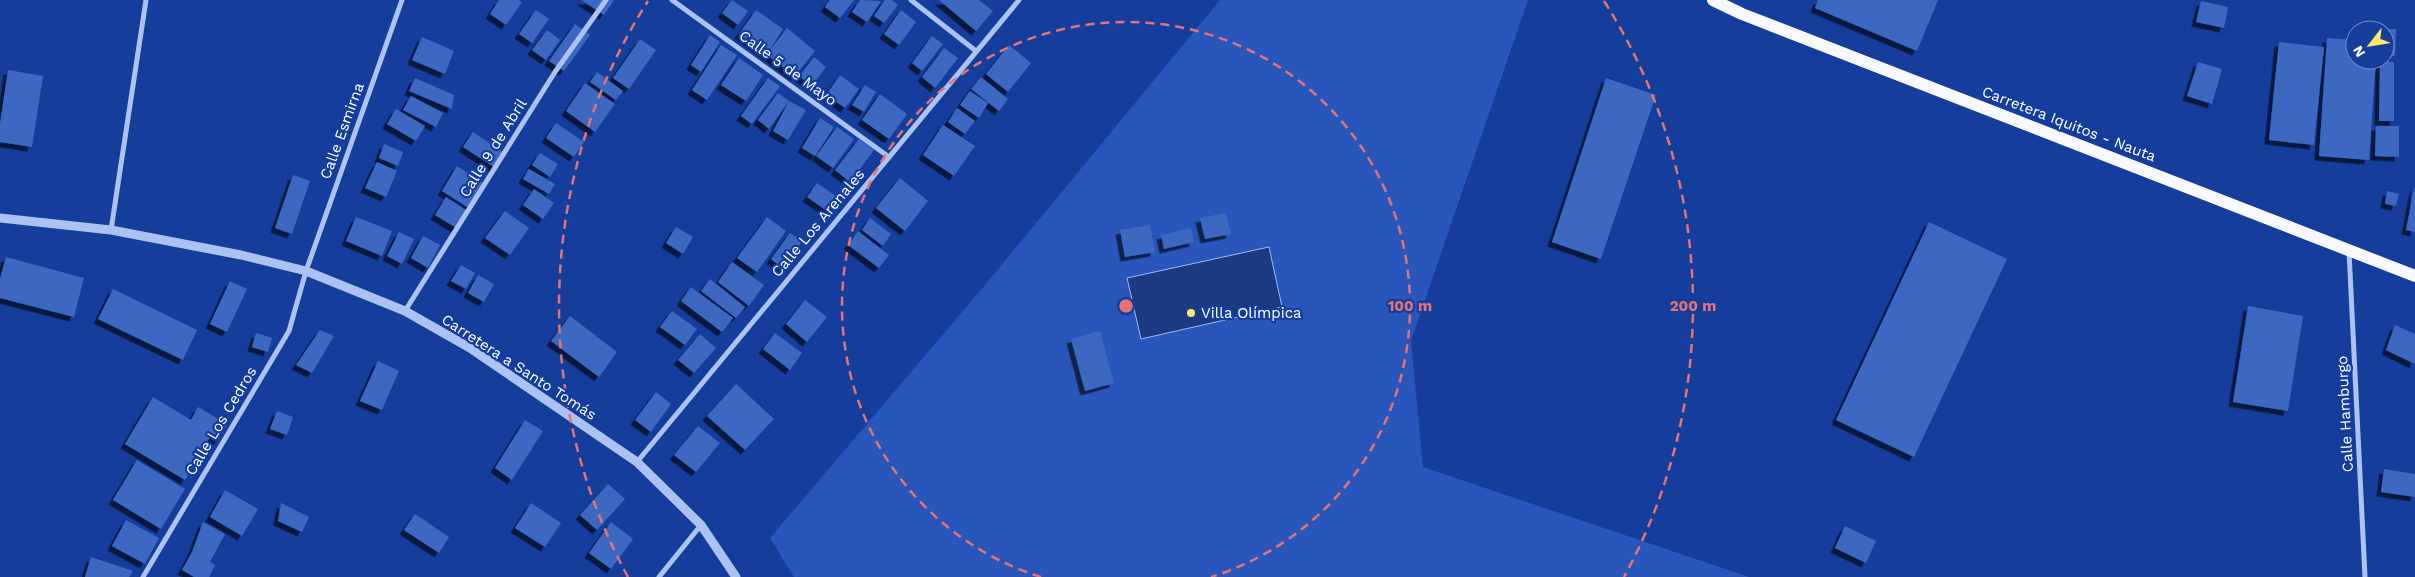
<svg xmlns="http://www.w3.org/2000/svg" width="2415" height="577" font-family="'Work Sans',sans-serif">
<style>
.green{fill:#2856ba}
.water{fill:#1b3a82;stroke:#9dbaf6}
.building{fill:#3d67c2;filter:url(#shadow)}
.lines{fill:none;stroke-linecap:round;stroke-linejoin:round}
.minor{stroke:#abc2f3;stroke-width:5}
.tertiary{stroke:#abc2f3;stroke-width:9}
.primary{stroke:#f7f9ff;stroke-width:12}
.ring{fill:none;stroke:#e47373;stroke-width:2.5;stroke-dasharray:9 6}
.poi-dot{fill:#ffe96d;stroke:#153d9c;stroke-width:2}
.labels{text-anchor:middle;stroke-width:4.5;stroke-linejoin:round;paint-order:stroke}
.street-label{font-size:15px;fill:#fff;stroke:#153d9c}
.poi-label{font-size:15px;fill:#fff;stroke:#153d9c;text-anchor:start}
.centre{fill:#e47373;stroke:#153d9c;stroke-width:2.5}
.ring-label{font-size:15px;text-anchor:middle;font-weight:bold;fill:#e47373;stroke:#153d9c;stroke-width:4.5;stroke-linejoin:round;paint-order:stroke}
</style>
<defs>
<filter id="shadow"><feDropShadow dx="-4.5" dy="4.5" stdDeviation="0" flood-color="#0009"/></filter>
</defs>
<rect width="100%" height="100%" fill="#153d9c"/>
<!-- green -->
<path class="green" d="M1220 0H1528L1411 341 1423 467 1749 577H794L770 538 985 285Z"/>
<!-- water -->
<path class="water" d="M1269 247 1282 307 1141 339 1127 278Z"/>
<!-- building -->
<g class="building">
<path d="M499 0H519L522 2 506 25 490 14Z"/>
<path d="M581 0H614L604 15Z"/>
<path d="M732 0 748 11 738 25 722 13Z"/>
<path d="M830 0H854L840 18 825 7Z"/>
<path d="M860 0 881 1 867 22 852 12Z"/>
<path d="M885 0H892L898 5 884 23 874 16Z"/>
<path d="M939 0H979L993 11 976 31Z"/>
<path d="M1818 0H1938L1917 51 1815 8Z"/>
<path d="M2201 1 2228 7 2224 28 2196 22Z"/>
<path d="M536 10 549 19 532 43 519 34Z"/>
<path d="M756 10 783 29 769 51 787 28 815 51 795 76 739 34Z"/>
<path d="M901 10 916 22 899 45 884 34Z"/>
<path d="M575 24 590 35 564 71 549 61Z"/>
<path d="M2385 29H2396L2395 56H2385Z"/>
<path d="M547 30 560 40 546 60 532 50Z"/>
<path d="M710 35 720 42 701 72 691 65Z"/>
<path d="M932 36 943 44 922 71 912 63Z"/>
<path d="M422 37 454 51 445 74 412 60Z"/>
<path d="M2327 38 2355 40V60H2376L2369 160 2319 156Z"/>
<path d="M640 39 656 50 629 89 613 78Z"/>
<path d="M2279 42 2324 47 2314 145 2269 140Z"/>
<path d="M721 45 737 55 707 100 692 90Z"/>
<path d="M1009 45 1031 63 1008 92 986 74Z"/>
<path d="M944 48 958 58 935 88 922 77Z"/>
<path d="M814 57 826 67 812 86 799 76Z"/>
<path d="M739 58 763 75 746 101 721 85Z"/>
<path d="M2380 61 2394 62V121H2379Z"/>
<path d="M2198 62 2222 69 2212 104 2187 96Z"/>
<path d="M8 70 43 76 32 147 0 142V124Z"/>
<path d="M597 72 623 91 616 100 590 82Z"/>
<path d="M840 75 859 89 845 108 826 95Z"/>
<path d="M981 77 1008 99 999 111 971 89Z"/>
<path d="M415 78 454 95 452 109 409 91Z"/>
<path d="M768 78 780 86 752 124 741 116Z"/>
<path d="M1606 78 1656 95 1601 259 1552 242Z"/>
<path d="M585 83 615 104 595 132 566 111Z"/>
<path d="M865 85 876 92 864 112 852 105Z"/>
<path d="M970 91 988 103 979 118 960 105Z"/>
<path d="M778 93 789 101 769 129 758 120Z"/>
<path d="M880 94 907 114 889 139 862 120Z"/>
<path d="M411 96 443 113 436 127 403 110Z"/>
<path d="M789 101 806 110 788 140 773 131Z"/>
<path d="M957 108 975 121 965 134 948 122Z"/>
<path d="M396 109 425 126 416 141 387 124Z"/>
<path d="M820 118 834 127 815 156 802 148Z"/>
<path d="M556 123 584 142 574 157 546 138Z"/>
<path d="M943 125 975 146 954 176 923 155Z"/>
<path d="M2376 126H2399V157L2375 156Z"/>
<path d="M837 127 854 139 833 168 816 156Z"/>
<path d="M473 132 506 154 497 169 463 147Z"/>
<path d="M859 139 874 150 850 182 835 170Z"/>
<path d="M384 144 403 152 398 166 379 158Z"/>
<path d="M540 153 558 164 550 177 532 165Z"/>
<path d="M377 162 397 171 386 197 365 188Z"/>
<path d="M457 166 486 185 470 209 442 191Z"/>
<path d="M529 169 555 184 549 194 523 179Z"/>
<path d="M293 175 310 181 292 234 275 228Z"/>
<path d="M900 178 928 201 905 231 876 208Z"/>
<path d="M817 183 837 197 827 211 807 197Z"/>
<path d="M2414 188H2415V232L2406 230Z"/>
<path d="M534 189 554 203 543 219 523 205Z"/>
<path d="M2387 191 2399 194 2396 206 2385 204Z"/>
<path d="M446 197 468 211 458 229 435 215Z"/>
<path d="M505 211 529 228 510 255 485 238Z"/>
<path d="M1226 213 1231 234 1205 239 1200 218Z"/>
<path d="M356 217 392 231 382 256 346 241Z"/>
<path d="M767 217 786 231 757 272 737 258Z"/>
<path d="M870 218 891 234 883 246 862 230Z"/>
<path d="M1929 222 2007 259 1914 457 1836 420Z"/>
<path d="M1150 225 1155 252 1125 257 1120 230Z"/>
<path d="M676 227 693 237 683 254 666 243Z"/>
<path d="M1191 228 1194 242 1164 249 1161 235Z"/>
<path d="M858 231 889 255 879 268 848 245Z"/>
<path d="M399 232 414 239 402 264 387 256Z"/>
<path d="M790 233 802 241 782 268 771 259Z"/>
<path d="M423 236 440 245 428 268 411 258Z"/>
<path d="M6 257 84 278 74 317 0 298V279Z"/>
<path d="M732 262 764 285 749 306 718 282Z"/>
<path d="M461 265 475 273 466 289 451 281Z"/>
<path d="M478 275 494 284 484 302 468 293Z"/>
<path d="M710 279 745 307 736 318 701 291Z"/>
<path d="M230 281 247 289 227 332 210 324Z"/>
<path d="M691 287 733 318 722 332 681 301Z"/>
<path d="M113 289 197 330 183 360 98 319Z"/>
<path d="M805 300 827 317 807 342 786 324Z"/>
<path d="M2248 306 2303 316 2288 411 2233 402Z"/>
<path d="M672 311 697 329 685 345 660 327Z"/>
<path d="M570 316 617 352 599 377 551 341Z"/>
<path d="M2395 325 2415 334V364L2386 350Z"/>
<path d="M320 330 334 336 312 373 296 365Z"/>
<path d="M1100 331 1114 383 1085 391 1071 339Z"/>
<path d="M256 333 272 338 268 352 252 347Z"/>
<path d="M775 333 802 353 790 370 763 349Z"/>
<path d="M700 334 716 348 694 373 678 360Z"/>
<path d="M378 361 399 371 382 410 360 401Z"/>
<path d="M736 384 774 419 745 450 707 416Z"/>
<path d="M656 392 671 404 651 432 635 420Z"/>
<path d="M153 397 191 420 198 407 227 424 218 441 210 437 185 480 125 444Z"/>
<path d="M277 411 293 417 287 435 270 429Z"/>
<path d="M525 420 543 431 512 480 495 468Z"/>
<path d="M698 426 720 443 696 472 674 455Z"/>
<path d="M137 460 185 489 161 529 113 500Z"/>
<path d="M2384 469 2415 474V497L2381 492Z"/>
<path d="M608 484 625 499 597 530 580 515Z"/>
<path d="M225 490 258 509 242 536 210 517Z"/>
<path d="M281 503 309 517 302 532 278 521Z"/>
<path d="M531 503 561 523 545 547 515 528Z"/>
<path d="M415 514 449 537 439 553 404 530Z"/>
<path d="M126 520 159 538 145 564 112 546Z"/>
<path d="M203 522 225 534 210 562 215 565 209 577H194L182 570 192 552Z"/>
<path d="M611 522 633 539 611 569 589 553Z"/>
<path d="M1845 526 1876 541 1866 563 1835 548Z"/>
<path d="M91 557 133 571 129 577H85Z"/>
</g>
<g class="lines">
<!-- minor -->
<g class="minor">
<path d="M672 0 889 157"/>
<path d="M911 0 976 51"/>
<path d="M111 230 146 0"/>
<path d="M2349 251 2365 577"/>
<path d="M405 311 555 72 606 0"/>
<path d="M637 462 1019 0"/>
<path d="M143 577 289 331 306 271 402 0"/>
<path d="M659 577 701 525"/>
</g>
<!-- tertiary -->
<path class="tertiary" d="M0 218 111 230 241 255 306 271 405 311 470 348 637 462 701 525 736 577"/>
<!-- primary -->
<path class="primary" d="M1713 0 1742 14 2415 276"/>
</g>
<!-- distance rings -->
<g class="ring">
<path d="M1041 577A284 284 0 1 1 1211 577"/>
<path d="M628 577A567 567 0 0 1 648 1M1604 1A567 567 0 0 1 1624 577"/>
</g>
<!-- markers -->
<circle class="poi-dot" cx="1191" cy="313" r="5"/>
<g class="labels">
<!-- street labels -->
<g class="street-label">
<text transform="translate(788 68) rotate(36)" y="5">Calle 5 de Mayo</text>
<text transform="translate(2069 124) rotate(21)" y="5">Carretera Iquitos - Nauta</text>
<text transform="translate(342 131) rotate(-70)" y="5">Calle Esmirna</text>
<text transform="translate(493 148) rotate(-58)" y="5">Calle 9 de Abril</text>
<text transform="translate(818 223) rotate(-50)" y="5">Calle Los Arenales</text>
<text transform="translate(519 367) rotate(33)" y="5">Carretera a Santo Tomás</text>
<text transform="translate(2345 414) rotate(-93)" y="5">Calle Hamburgo</text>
<text transform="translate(221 421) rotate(-59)" y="5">Calle Los Cedros</text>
</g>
<!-- poi labels -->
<g class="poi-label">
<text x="1201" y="318">Villa Olímpica</text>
</g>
</g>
<circle cx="1126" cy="306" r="8" class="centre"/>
<g class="ring-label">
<text x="1410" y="311">100 m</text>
<text x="1693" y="311">200 m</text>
</g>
<!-- north arrow -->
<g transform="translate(2370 45) rotate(239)"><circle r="24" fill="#153d9c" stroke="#738bc4"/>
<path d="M0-4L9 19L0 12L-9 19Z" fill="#ffe96d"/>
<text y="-8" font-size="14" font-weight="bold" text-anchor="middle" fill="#ffffff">N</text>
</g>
</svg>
